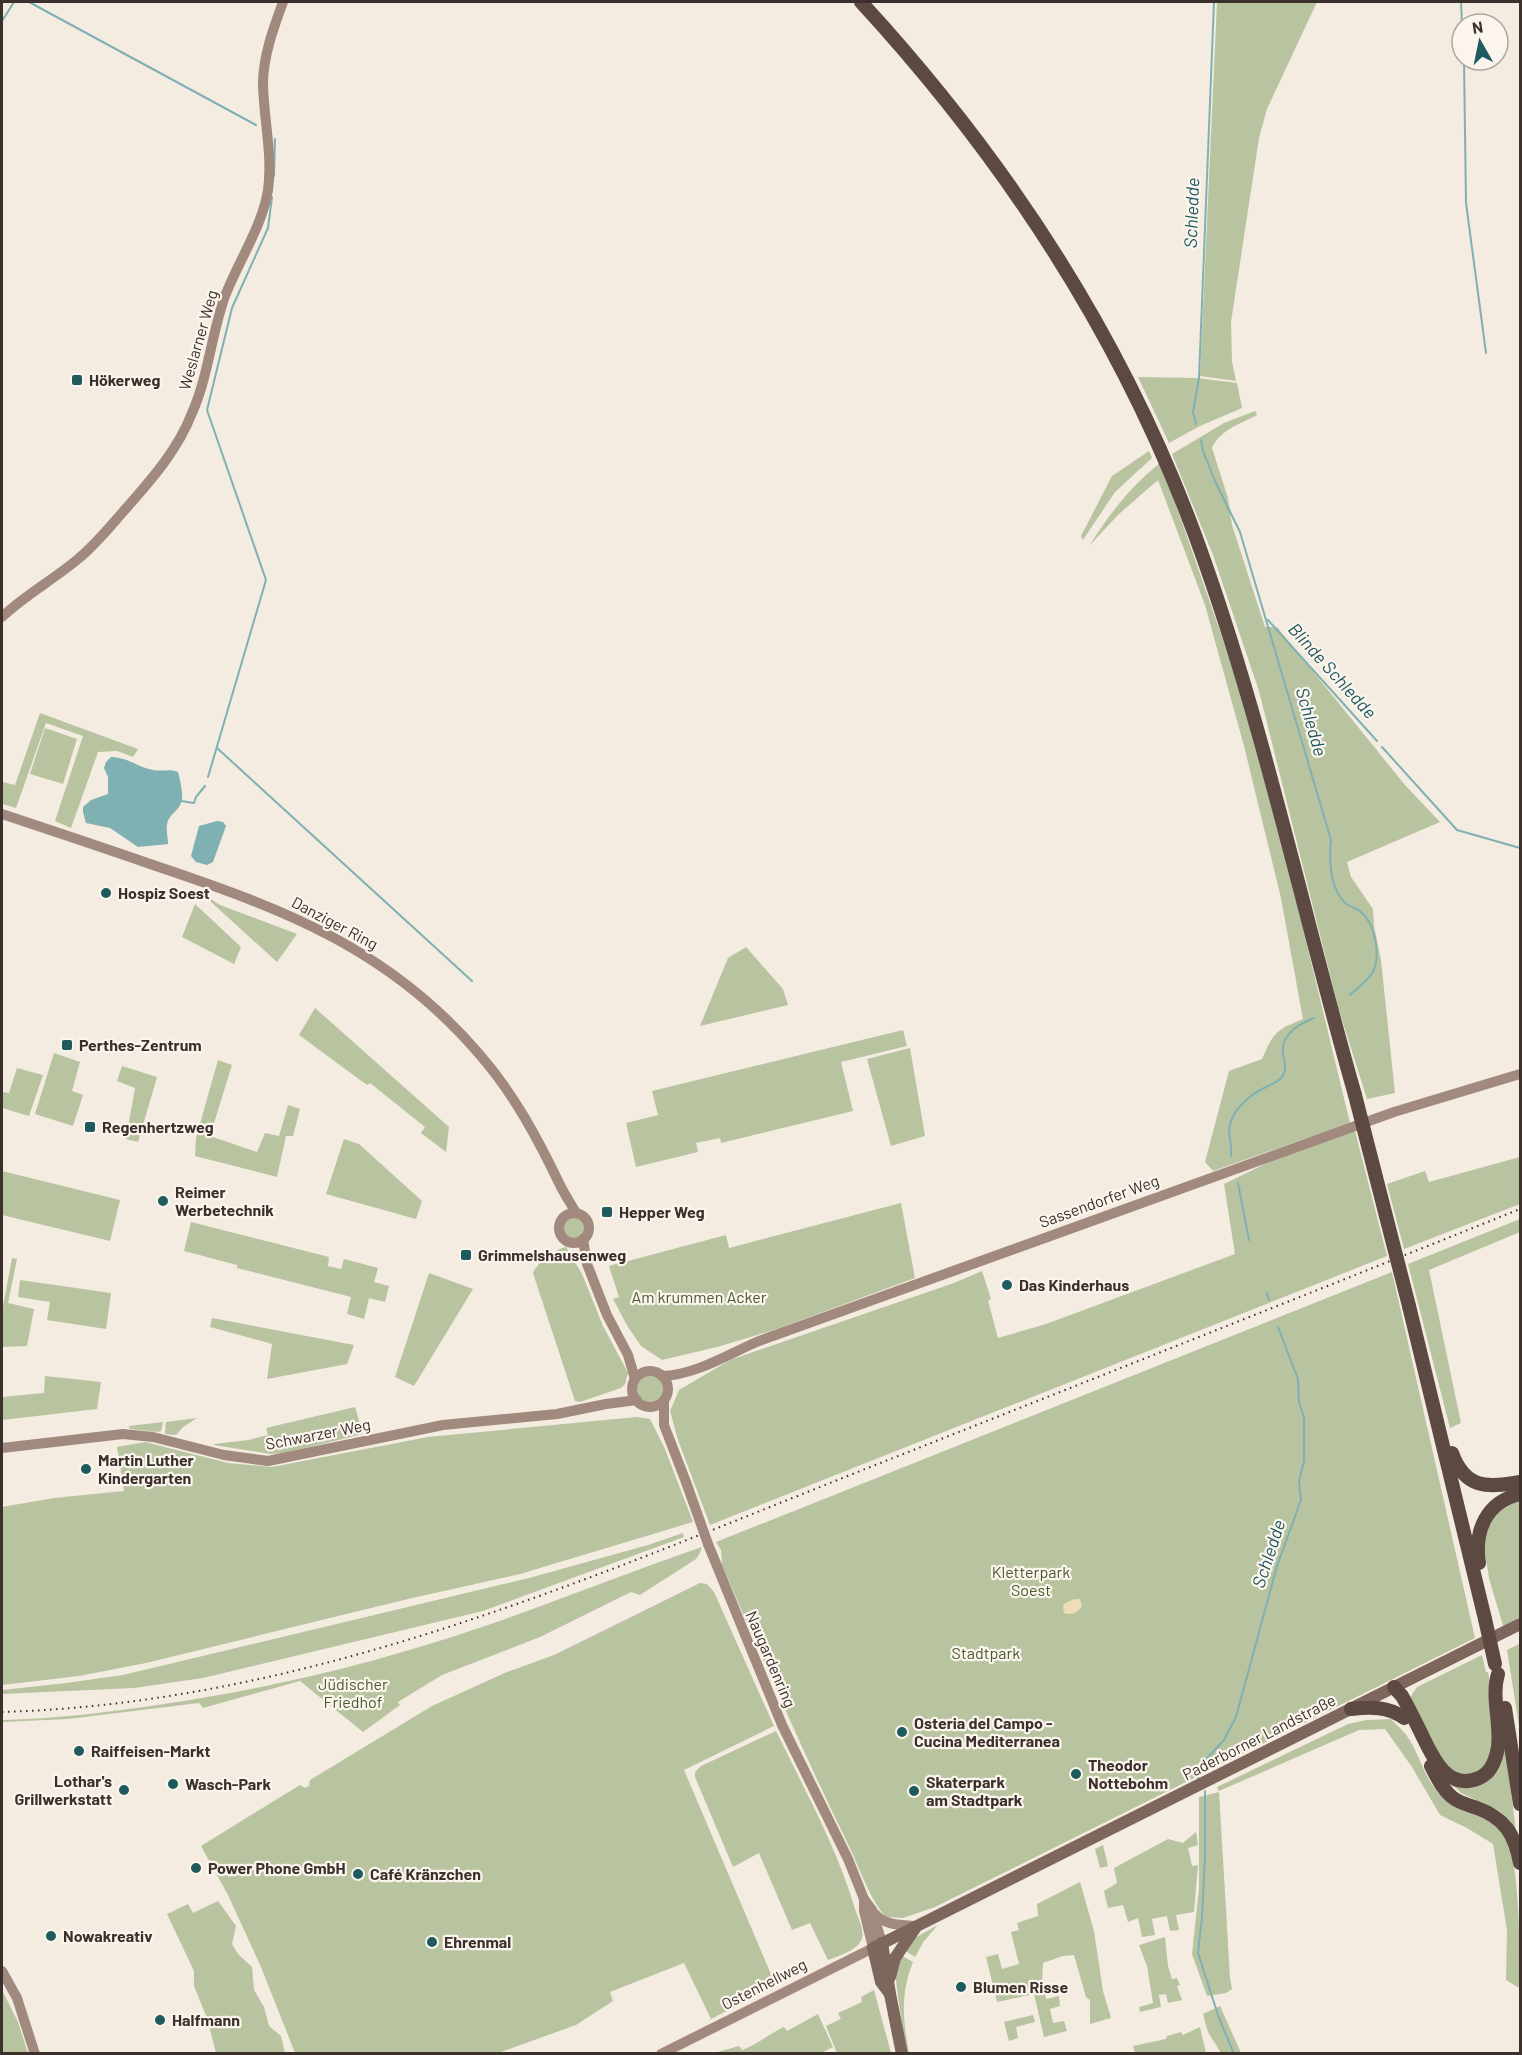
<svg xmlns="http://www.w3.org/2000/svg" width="1522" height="2055" font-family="Barlow,sans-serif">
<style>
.green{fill:#b8c4a0}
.sand{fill:#efdcb8}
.water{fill:#7fb0b2}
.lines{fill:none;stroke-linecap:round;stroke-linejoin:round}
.stream{stroke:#7fb0b2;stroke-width:2}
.secondary{stroke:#a18a7d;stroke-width:10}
.primary{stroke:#7d675c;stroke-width:12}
.highway{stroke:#5c4a42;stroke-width:14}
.rail{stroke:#3b302b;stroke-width:2;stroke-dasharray:1.5 4.5;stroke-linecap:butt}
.secondary-bridge{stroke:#a18a7d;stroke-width:10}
.highway-bridge{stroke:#5c4a42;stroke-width:14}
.poi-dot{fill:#1f5a5e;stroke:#fbf5ee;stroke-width:2}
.labels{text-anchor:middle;stroke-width:4.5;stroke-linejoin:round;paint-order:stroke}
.street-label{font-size:16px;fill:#3b302b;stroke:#fbf5ee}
.poi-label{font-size:16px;font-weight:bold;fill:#3b302b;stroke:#fbf5ee;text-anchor:start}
.park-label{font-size:16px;fill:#4a5a2e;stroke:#fbf5ee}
.water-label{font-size:18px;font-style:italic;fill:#1f5a5e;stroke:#fbf5ee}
</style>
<rect width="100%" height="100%" fill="#f4ebe1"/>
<!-- green -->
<g class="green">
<path d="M1217 2H1317L1267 109 1259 138 1231 322 1232 361 1236 381 1200 376Z"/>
<path d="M1138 377 1197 378 1237 383 1242 408 1200 426 1169 443Z"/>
<path d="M1255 411 1257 415C1240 424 1220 430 1212 448L1228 498 1232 525 1265 627H1277L1405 785 1440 822 1347 862 1351 877 1373 909 1374 926 1381 960 1395 1093 1367 1099 1338 1007 1259 691 1213 555 1172 454 1224 423Z"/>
<path d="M1149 451 1152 458 1115 492 1083 540 1081 536 1112 476Z"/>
<path d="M1161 462 1238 683 1289 871 1350 1123 1213 1171 1205 1162 1229 1071 1262 1059C1274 1032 1276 1030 1303 1019L1281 898 1244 746 1205 605 1158 480 1119 514 1089 546C1111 512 1129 488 1161 462Z"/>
<path d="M40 713 138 749 133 757 117 751 98 752 71 828 55 821 83 736 46 723 16 808 2 804V782L15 785Z"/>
<path d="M45 728 77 739 63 784 30 774Z"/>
<path d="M199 891 220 905 297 934 277 962Z"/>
<path d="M195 904 241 947 234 964 182 937Z"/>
<path d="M746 947 783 989 788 1005 700 1026 728 958Z"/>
<path d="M315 1008 449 1127 446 1152 421 1133 425 1127 370 1083 367 1085 299 1035Z"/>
<path d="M903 1030 907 1046 841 1062 853 1111 721 1143 720 1138 696 1143 698 1152 636 1167 626 1123 658 1115 652 1091Z"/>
<path d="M910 1048 925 1136 891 1146 867 1059Z"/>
<path d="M54 1053 80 1062 72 1091 83 1095 73 1126 35 1114Z"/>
<path d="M218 1060 232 1065 210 1136 257 1152 265 1133 279 1136 288 1105 300 1109 293 1136H286L277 1177 195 1156 196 1138Z"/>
<path d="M122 1066 157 1077 138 1142 126 1139 135 1088 117 1081Z"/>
<path d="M17 1068 43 1075 29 1116 2 1108V1092L9 1093Z"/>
<path d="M1355 1131 1387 1256 710 1525 678 1440 670 1411 679 1390 730 1360 954 1283 982 1271 991 1299 988 1301 998 1338 1046 1324 1235 1254 1224 1184 1273 1160Z"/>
<path d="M344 1139 359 1144 422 1201 416 1219 326 1194Z"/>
<path d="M1520 1157V1204L1404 1249 1387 1184 1425 1171 1429 1182Z"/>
<path d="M2 1171 120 1200 110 1241 2 1215Z"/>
<path d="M901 1203 915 1278 774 1330 717 1347 662 1360 641 1346 628 1327 613 1299 619 1297 609 1266 726 1235 729 1248Z"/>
<circle cx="574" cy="1228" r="11"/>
<path d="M1520 1219V1232L1429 1270 1461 1423 1450 1428 1408 1264Z"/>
<path d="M191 1222 329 1257 328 1266 341 1269 344 1259 378 1268 374 1282 389 1286 385 1302 369 1298 364 1319 347 1314 351 1297 237 1268V1265L184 1251Z"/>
<path d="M566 1247 582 1274 603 1326 628 1373 625 1384 621 1388 580 1402 575 1401 573 1395 533 1273C537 1263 555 1249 566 1247Z"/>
<path d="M12 1258 17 1259 8 1303 34 1309 27 1346 2 1347V1312Z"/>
<path d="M1392 1272 1475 1638 935 1907 903 1918 886 1917C869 1899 858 1863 846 1840 802 1750 762 1658 722 1565L721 1550 716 1542Z"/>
<path d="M429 1273 473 1289 414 1386 395 1377Z"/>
<path d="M20 1280 111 1293 106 1329 47 1320 50 1302 18 1297Z"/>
<path d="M212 1318 354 1345 347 1364 267 1379 272 1344 210 1327Z"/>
<circle cx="650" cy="1389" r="14"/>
<path d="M45 1376 101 1382 97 1409 2 1420V1397L44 1393Z"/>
<path d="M355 1407 363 1434 285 1453 271 1454 214 1445 215 1444 248 1440 268 1435 266 1428Z"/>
<path d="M637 1417 650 1419 665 1449 693 1522 520 1574 408 1599 146 1663 79 1676 2 1685V1507L54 1498 124 1491 117 1447 145 1442 228 1463 272 1467 428 1437Z"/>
<path d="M197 1418 183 1427 176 1435 165 1434 166 1422Z"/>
<path d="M163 1422 161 1431 158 1432 130 1429 129 1426Z"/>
<path d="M1520 1499V1617L1503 1626 1489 1578 1483 1541 1494 1514Z"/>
<path d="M683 1533 684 1537 483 1611 203 1678 134 1688 2 1694V1690L66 1683 123 1675 529 1578 648 1545Z"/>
<path d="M702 1547 700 1553 696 1559 640 1595 631 1592 540 1637 442 1675 398 1702 400 1705 363 1732 300 1681 203 1708 199 1703 68 1719 2 1722V1720C56 1719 110 1712 164 1704 273 1688 380 1662 485 1626 557 1601 629 1572 702 1547Z"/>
<path d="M700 1583 707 1584 714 1592 774 1726 684 1770 776 1986 711 2019 684 1963 610 1992 613 2001 576 2025 498 2053H295L261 1967 228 1895 201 1846 300 1785 305 1788 309 1786 310 1780 432 1706 507 1672 554 1655Z"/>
<path d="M1519 1644 1520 1650V1732L1507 1650Z"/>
<path d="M1482 1655 1486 1672H1488L1494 1706 1492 1760 1471 1778 1445 1768 1411 1702V1696L1417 1687Z"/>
<path d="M1391 1719C1396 1725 1403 1730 1407 1736 1419 1753 1424 1777 1438 1792 1456 1813 1486 1812 1504 1833 1522 1859 1520 1976 1520 2014L1519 1988 1506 1980 1507 1930 1493 1844 1467 1828 1440 1815 1412 1767 1385 1729 1359 1730 1219 1791 1230 1978 1232 1989 1226 1993 1207 1996 1192 1954 1199 1888V1797L1219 1792 1217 1787 1348 1724 1366 1720Z"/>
<path d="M776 1731C805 1791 837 1847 856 1912 859 1920 864 1930 862 1938 859 1950 838 1956 828 1960L810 1923 792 1930 759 1853 733 1867 695 1777V1772L701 1766Z"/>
<path d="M1504 1736 1516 1831 1500 1811 1461 1793 1446 1779 1481 1783Z"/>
<path d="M1196 1832 1198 1845 1188 1848 1192 1866 1198 1865 1194 1912 1176 1915 1179 1930 1170 1931 1167 1916 1152 1919 1155 1935 1142 1937 1138 1918 1128 1922 1123 1905 1108 1908 1104 1891 1117 1883 1114 1868 1168 1839 1183 1843Z"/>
<path d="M1103 1845 1108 1866 1100 1868 1095 1849Z"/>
<path d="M1080 1882 1094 1931 1103 1991 1111 2018 1090 2024V2000L1086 1997 1074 1955 1063 1956 1043 1963 1042 1983 1046 1999 1059 1996 1060 2006 1050 2009 1053 2023 1064 2021 1067 2031 1044 2037 1034 1994 997 2002 986 1957 998 1954 1002 1969 1019 1964 1011 1932 1019 1930 1017 1923 1038 1916 1037 1904Z"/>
<path d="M218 1901 236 1926 232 1944 238 1954 252 1967 254 1990 264 2007 269 2026 281 2036 285 2053H216L207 2018 194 1986V1971L167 1914 188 1904 193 1913Z"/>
<path d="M938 1925 924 1941 915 1957 902 1949 911 1940Z"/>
<path d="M1165 1937 1168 1966 1172 1979 1177 1978 1180 1985 1177 1986 1182 2000 1168 2003 1166 1994 1159 1995 1161 2007 1140 2012 1139 2007 1153 2003 1147 1966 1139 1945Z"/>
<path d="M899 1954 913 1962C900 1995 903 2019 909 2053H906L896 1981V1965Z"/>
<path d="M2 1990 18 2022 28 2053H2Z"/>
<path d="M874 1990 891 2053H837L826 2026 841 2019 838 2013 862 2002 861 1997Z"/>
<path d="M1220 2006 1241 2053H1221L1208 2032 1203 2014Z"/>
<path d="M818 2014 833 2047 821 2053H714L739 2046 742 2050C758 2044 769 2034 784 2027L787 2031Z"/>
<path d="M1033 2015 1035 2022 1016 2027 1018 2038 1009 2041 1004 2022Z"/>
<path d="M1200 2027 1206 2053H1135L1133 2046 1166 2039 1167 2036 1181 2032 1183 2035Z"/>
</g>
<!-- sand -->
<path class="sand" d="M1074 1599H1080L1082 1606C1078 1612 1072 1616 1064 1613L1063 1607 1064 1604Z"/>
<!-- water -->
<g class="water">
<path d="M111 757C130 758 137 767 153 770 163 772 169 768 178 772 180 781 185 797 180 805 176 813 168 815 167 825 166 831 168 838 168 844L138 847 110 828 86 823 83 812V807L91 800 108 794V777L104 768 106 762Z"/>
<path d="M217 821 223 822 226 826 213 862 207 865 196 862 191 856 199 826Z"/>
</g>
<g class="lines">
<!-- stream -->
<g class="stream">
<path d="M29 2 256 125"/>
<path d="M1461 2 1462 24"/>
<path d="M2 21 14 2"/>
<path d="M1464 60 1466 203 1486 353"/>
<path d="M274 176 275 139"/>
<path d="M1196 424 1193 412 1199 378 1214 2"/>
<path d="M1201 440 1203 451 1215 481 1240 532 1331 840C1329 860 1329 885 1344 902 1348 907 1355 907 1360 911 1375 923 1381 954 1373 972 1368 981 1357 988 1350 995"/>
<path d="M1268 620 1377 741"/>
<path d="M1382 747 1457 830 1520 848"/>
<path d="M217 748 472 981"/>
<path d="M208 777 266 580 207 410 232 308 268 228 272 197"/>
<path d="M181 801 194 803 196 797 205 786"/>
<path d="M1231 1156C1232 1148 1230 1140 1229 1132 1229 1112 1249 1095 1266 1087 1273 1084 1282 1080 1284 1073 1287 1067 1284 1060 1283 1054 1280 1035 1299 1024 1314 1018"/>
<path d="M1238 1183 1249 1240"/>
<path d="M1267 1293 1269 1300"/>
<path d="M1198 1778V1768L1224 1740 1236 1717 1277 1566 1301 1500 1299 1481 1304 1461V1417L1299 1403 1298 1379 1278 1327"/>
<path d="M1205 1791V1856L1202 1917 1198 1953 1219 2018 1234 2054"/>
</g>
<!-- secondary -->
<g class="secondary">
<path d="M2 617C25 595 53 580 78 559 94 546 108 529 122 513 149 482 177 452 192 413 208 377 211 337 224 299 237 263 262 228 268 190 273 153 263 117 263 81 264 53 274 27 283 2"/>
<path d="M2 814C53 831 105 848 156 866 284 909 390 949 480 1055 514 1094 538 1139 560 1185 565 1195 571 1204 576 1213"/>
<circle cx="574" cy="1228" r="15"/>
<path d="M583 1239 587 1264 607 1315 628 1355 635 1379"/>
<circle cx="650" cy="1389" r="18"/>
<path d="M662 1376C696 1375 728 1354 759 1341L1394 1112 1520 1074"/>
<path d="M664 1400V1425L686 1482"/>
<path d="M2 1448 123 1434 153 1437 224 1455 268 1461 443 1425 557 1414 606 1404 637 1400"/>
<path d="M708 1544 782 1725 848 1859 864 1899 872 1910 882 1943"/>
<path d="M874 1913C885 1926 901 1925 917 1926"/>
<path d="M2 1971 17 1998 35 2054"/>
<path d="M661 2054 873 1948 864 1911V1899"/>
</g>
<!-- primary -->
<g class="primary">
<path d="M882 1943 890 1994 902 2054"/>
<path d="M890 1977 895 1958 916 1927"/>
<path d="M890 1994 881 1982 873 1948 1520 1624"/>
</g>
<!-- highway -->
<g class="highway">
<path d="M861 2C1010 164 1131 351 1204 560 1266 735 1304 917 1355 1095"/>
<path d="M1409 1306 1485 1619"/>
<path d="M1452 1453C1465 1489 1487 1488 1520 1482"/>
<path d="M1479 1563C1474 1531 1486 1502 1520 1494"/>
<path d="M1394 1687 1402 1696C1409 1708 1415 1721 1421 1733 1432 1756 1447 1792 1479 1778 1491 1773 1496 1759 1498 1747 1501 1722 1491 1697 1498 1674"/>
<path d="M1505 1708 1520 1804"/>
<path d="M1351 1709C1370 1707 1388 1706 1404 1718"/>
<path d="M1431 1766C1437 1777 1442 1789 1452 1797 1459 1803 1469 1805 1477 1808 1505 1818 1515 1835 1520 1863"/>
</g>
<!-- rail -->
<path class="rail" d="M2 1712C301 1703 571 1586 845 1477 1070 1388 1296 1299 1520 1209"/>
<!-- secondary-bridge -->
<path class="secondary-bridge" d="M686 1482 708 1544"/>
<!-- highway-bridge -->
<g class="highway-bridge">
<path d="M1355 1095 1409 1306"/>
<path d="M1485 1619 1495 1664"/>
</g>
</g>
<!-- markers -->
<g class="poi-dot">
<rect x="71" y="374" width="12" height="12" rx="3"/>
<circle cx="106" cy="893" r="6"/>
<rect x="61" y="1039" width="12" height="12" rx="3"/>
<rect x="84" y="1121" width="12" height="12" rx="3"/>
<circle cx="163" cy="1201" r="6"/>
<rect x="601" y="1206" width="12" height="12" rx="3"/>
<rect x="460" y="1249" width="12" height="12" rx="3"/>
<circle cx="1007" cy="1285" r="6"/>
<circle cx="86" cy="1469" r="6"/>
<circle cx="902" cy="1732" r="6"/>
<circle cx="79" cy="1751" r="6"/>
<circle cx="1076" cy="1774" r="6"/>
<circle cx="173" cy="1784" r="6"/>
<circle cx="124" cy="1790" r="6"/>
<circle cx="914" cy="1791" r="6"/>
<circle cx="196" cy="1868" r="6"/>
<circle cx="358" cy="1874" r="6"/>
<circle cx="51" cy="1936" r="6"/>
<circle cx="432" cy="1942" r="6"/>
<circle cx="961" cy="1987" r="6"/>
<circle cx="160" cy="2020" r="6"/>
</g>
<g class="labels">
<!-- street labels -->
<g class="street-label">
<text transform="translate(198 340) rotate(-74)" y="6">Weslarner Weg</text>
<text transform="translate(335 923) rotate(28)" y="6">Danziger Ring</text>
<text transform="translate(1099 1201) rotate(-20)" y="6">Sassendorfer Weg</text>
<text transform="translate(318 1434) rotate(-11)" y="6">Schwarzer Weg</text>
<text transform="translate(771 1659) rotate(67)" y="6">Naugardenring</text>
<text transform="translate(1259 1737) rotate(-27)" y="6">Paderborner Landstraße</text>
<text transform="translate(764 1984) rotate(-27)" y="6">Ostenhellweg</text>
</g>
<!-- poi labels -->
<g class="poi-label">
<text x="89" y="386">Hökerweg</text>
<text x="118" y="899">Hospiz Soest</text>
<text x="79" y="1051">Perthes-Zentrum</text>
<text x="102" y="1133">Regenhertzweg</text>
<text x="175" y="1198">Reimer<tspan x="175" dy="18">Werbetechnik</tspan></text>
<text x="619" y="1218">Hepper Weg</text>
<text x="478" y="1261">Grimmelshausenweg</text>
<text x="1019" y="1291">Das Kinderhaus</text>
<text x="98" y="1466">Martin Luther<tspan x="98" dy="18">Kindergarten</tspan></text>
<text x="914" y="1729">Osteria del Campo -<tspan x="914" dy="18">Cucina Mediterranea</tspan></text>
<text x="91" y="1757">Raiffeisen-Markt</text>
<text x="1088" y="1771">Theodor<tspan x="1088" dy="18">Nottebohm</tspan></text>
<text x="112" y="1787" text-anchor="end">Lothar's<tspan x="112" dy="18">Grillwerkstatt</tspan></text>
<text x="926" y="1788">Skaterpark<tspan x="926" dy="18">am Stadtpark</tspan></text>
<text x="185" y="1790">Wasch-Park</text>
<text x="208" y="1874">Power Phone GmbH</text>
<text x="370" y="1880">Café Kränzchen</text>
<text x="63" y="1942">Nowakreativ</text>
<text x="444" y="1948">Ehrenmal</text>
<text x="973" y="1993">Blumen Risse</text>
<text x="172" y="2026">Halfmann</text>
</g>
<!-- park labels -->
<g class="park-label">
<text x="699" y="1303">Am krummen Acker</text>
<text x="1031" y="1578">Kletterpark<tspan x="1031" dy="18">Soest</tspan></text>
<text x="986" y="1659">Stadtpark</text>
<text x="353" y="1690">Jüdischer<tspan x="353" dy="18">Friedhof</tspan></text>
</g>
<!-- water labels -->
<g class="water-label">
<text transform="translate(1192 213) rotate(-88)" y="6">Schledde</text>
<text transform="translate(1332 671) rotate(48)" y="6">Blinde Schledde</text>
<text transform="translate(1311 722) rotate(74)" y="6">Schledde</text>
<text transform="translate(1269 1554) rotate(-72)" y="6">Schledde</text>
</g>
</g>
<!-- border -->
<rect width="1522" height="2055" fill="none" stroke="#3b302b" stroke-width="6"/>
<!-- north arrow -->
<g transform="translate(1480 42) rotate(351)"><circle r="28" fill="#fbf5ee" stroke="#aea6a0" stroke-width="1.5"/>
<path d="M0-4.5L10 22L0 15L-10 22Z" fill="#1f5a5e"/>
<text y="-9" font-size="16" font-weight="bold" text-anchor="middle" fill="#3b302b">N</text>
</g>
</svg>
